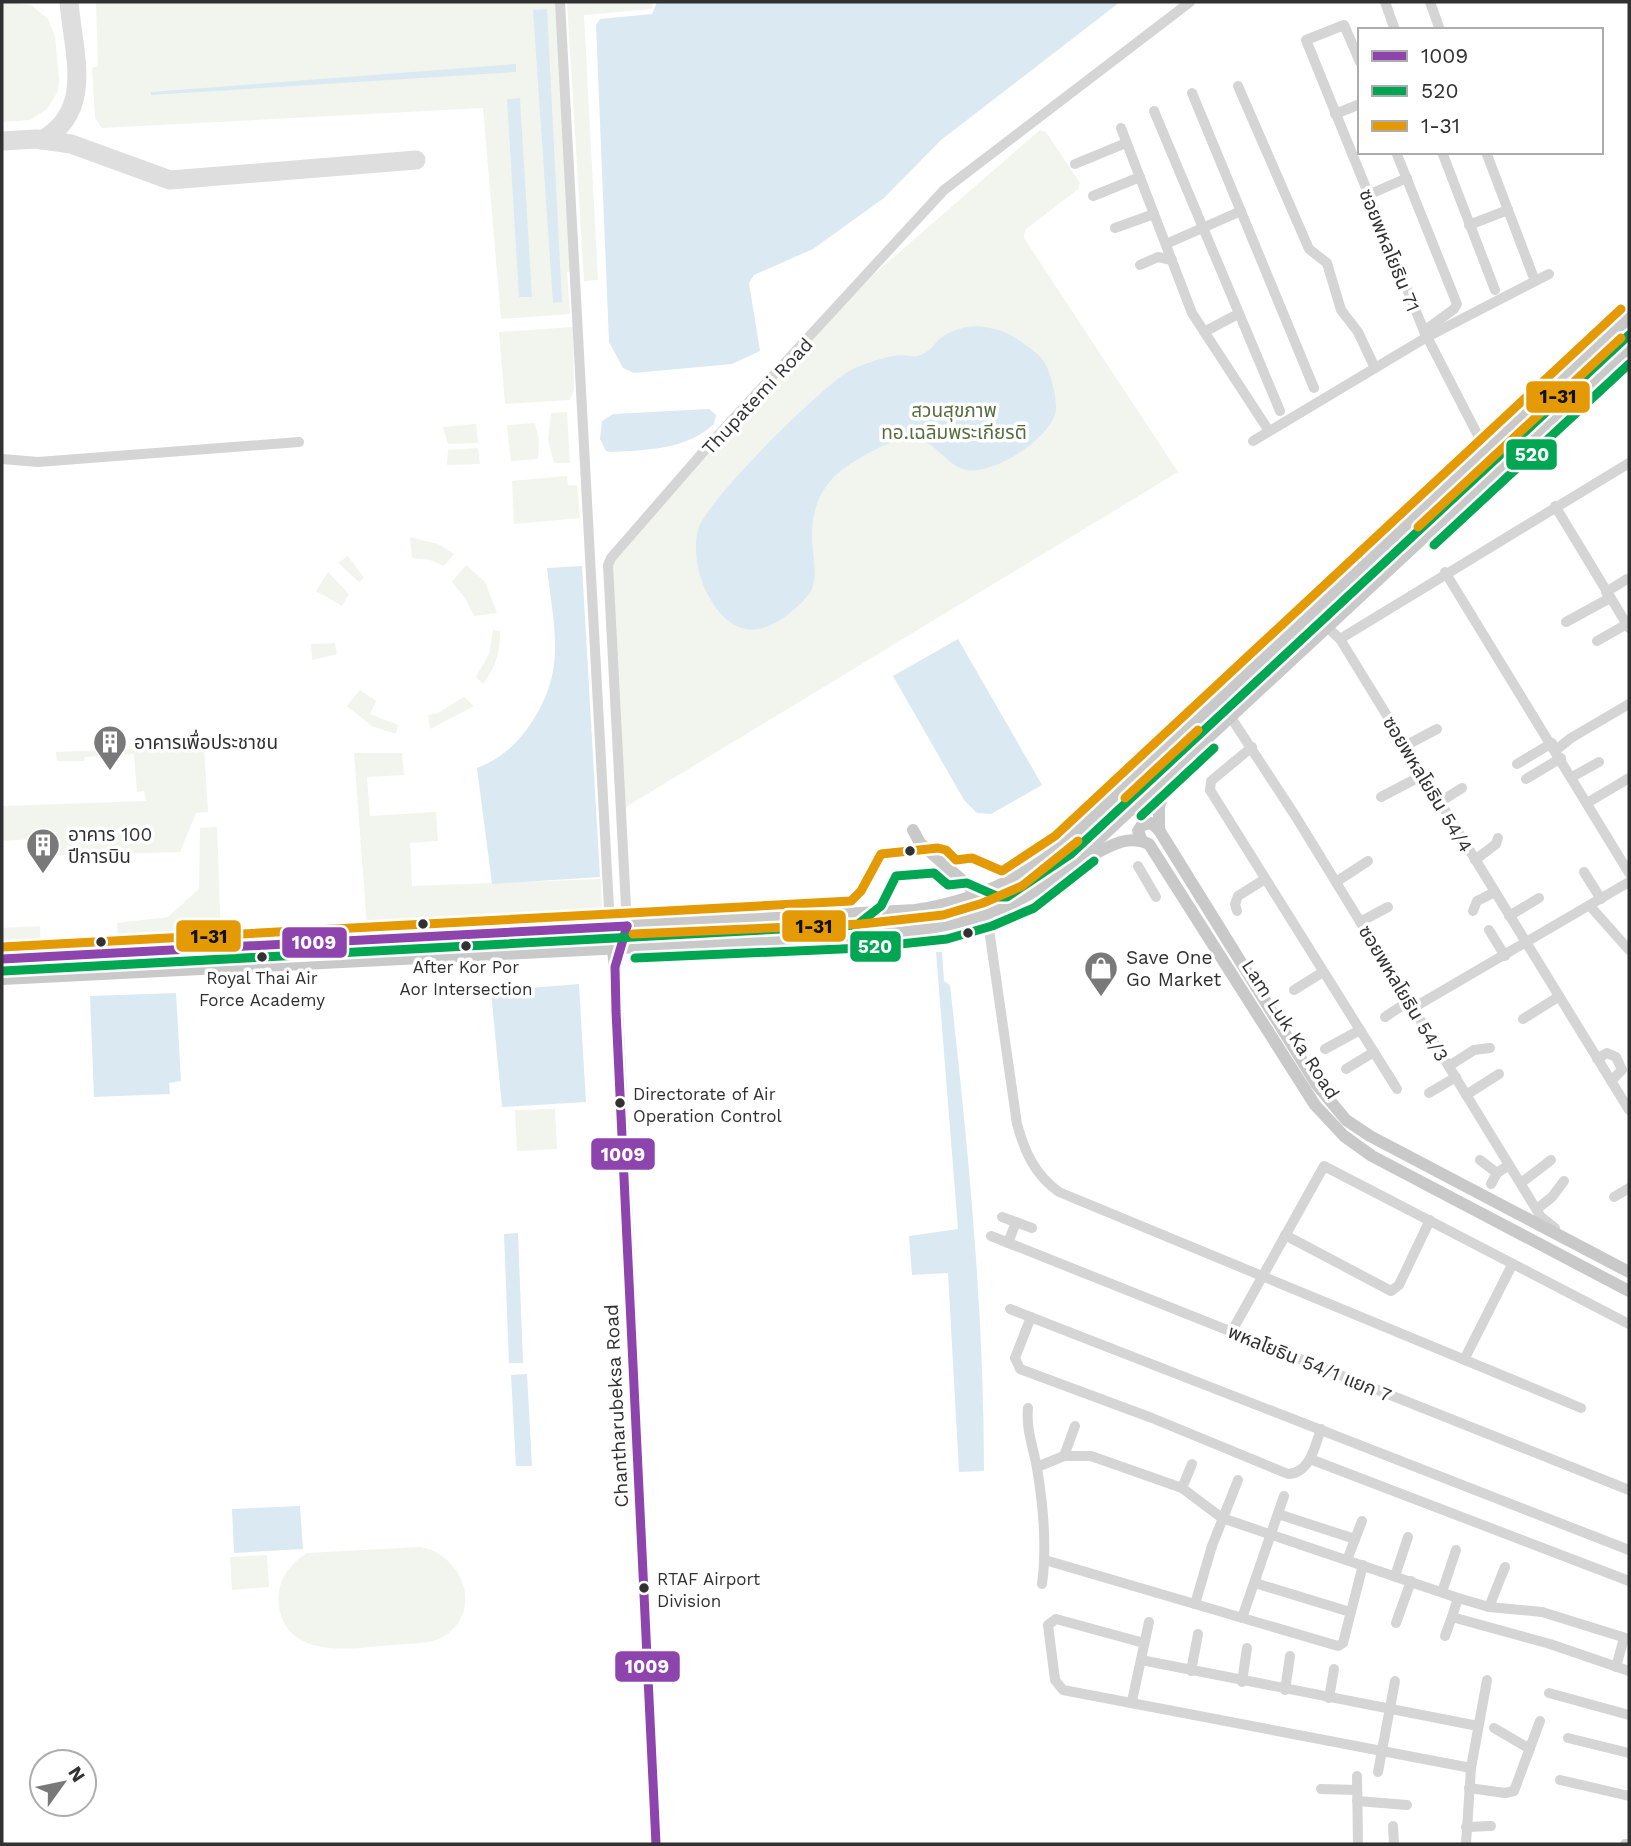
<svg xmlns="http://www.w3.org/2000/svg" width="1631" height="1846" font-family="'Work Sans','Noto Sans Thai',sans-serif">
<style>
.green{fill:#f2f5ed}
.water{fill:#dbeaf2}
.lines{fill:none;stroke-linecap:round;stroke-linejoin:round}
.taxiway{stroke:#dedede;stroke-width:19}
.minor{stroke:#d5d5d5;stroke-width:10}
.major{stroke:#c9c9c9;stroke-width:12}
.major-bridge{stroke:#c9c9c9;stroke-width:12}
.bus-1-casing{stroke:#fff;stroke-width:14}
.bus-2-casing{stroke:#fff;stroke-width:14}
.bus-3-casing{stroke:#fff;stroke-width:14}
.bus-1{stroke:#8e44ad;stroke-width:9}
.bus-2{stroke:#00a651;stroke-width:9}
.bus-3{stroke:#e39a05;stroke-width:9}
.bus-dot{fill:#313131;stroke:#fff;stroke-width:2.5}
.labels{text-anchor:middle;stroke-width:7;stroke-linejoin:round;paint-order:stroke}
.bus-label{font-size:17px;fill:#313131;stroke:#fff}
.street-label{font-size:19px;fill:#313131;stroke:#fff}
.park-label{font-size:19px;fill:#556d3d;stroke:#fff}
.poi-label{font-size:19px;fill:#313131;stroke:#fff;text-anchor:start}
.line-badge{stroke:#fff;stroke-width:2.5}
.badge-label{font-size:19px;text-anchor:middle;font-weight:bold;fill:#fff}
.pale-badge-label{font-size:19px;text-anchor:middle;font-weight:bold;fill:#111}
</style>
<rect width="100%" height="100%" fill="#fff"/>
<!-- green -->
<g class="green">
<path d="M2 2 31 5 48 19 55 36 59 79 58 91 47 109 30 120 2 122Z"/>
<path d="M96 2H558L575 271 567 272 570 314 501 319 483 108 102 128 95 118 92 68 98 66Z"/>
<path d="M567 2H652V9L584 15 598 280 584 281Z"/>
<path d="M1040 130 1046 132 1080 183 1078 189 1025 230 1024 238 1178 472 621 810 608 565 807 342 872 276Z"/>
<path d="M573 327 574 389 570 400 505 404 499 332Z"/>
<path d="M567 412 570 463H554L548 440 551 413Z"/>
<path d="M535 423 539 441 538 459 511 461 507 425Z"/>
<path d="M476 424 478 443 448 444 443 427Z"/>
<path d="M478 448 480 464 447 465 448 450Z"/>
<path d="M567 476 568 485H577L580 518 514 524 512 481Z"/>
<path d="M410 537 438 544 454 554 444 566 430 560 412 558Z"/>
<path d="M348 556 364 578 359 582 338 563Z"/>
<path d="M466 565 485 582 497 613 474 616 465 598 452 582Z"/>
<path d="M328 572 349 594 342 606 316 591Z"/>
<path d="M493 630 500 631C501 650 495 669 483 684L476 677 489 654Z"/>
<path d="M335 643 337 654 312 660 311 644Z"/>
<path d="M360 690 376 701 370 714 398 725 396 734 372 726 347 706Z"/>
<path d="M464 697 474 706 430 729 428 715 438 713Z"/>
<path d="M204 746 208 812 196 813 180 852 33 856 32 839 2 841V806L146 801 144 791 137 792 134 754 85 757 84 761H57L56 752Z"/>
<path d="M354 753H402L404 775 367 777 370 816 436 812 438 841 410 843 412 886 601 879 602 912 596 915 367 927Z"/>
<path d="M217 827 221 938 118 944 117 923 168 917 199 889 200 828Z"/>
<path d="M40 926 41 948 2 949V928Z"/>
<path d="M555 1109 557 1149 517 1151 515 1110Z"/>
<path d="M420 1547C460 1553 485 1608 446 1635 432 1645 410 1643 393 1645 355 1648 288 1661 279 1607 276 1583 287 1566 307 1553Z"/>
<path d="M267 1555 269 1587 232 1590 230 1557Z"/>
</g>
<!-- water -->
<g class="water">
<path d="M657 2H1120L941 140 884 198 813 249 754 275 749 283 760 351 732 364 634 373 623 368 609 342 596 25 600 19 652 14Z"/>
<path d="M547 9 562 302 553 303 533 10Z"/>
<path d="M516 64V72L151 95V92Z"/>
<path d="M520 98 532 297H519L507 99Z"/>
<path d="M978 326C1007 330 1012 335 1035 352 1048 361 1052 380 1055 395 1055 400 1057 406 1056 411 1050 439 994 475 966 470 945 465 933 437 911 438 890 439 860 457 843 469 816 489 809 520 813 551 814 564 817 576 812 589 807 599 795 609 786 616 753 641 727 630 708 595 698 577 692 547 699 527 711 496 819 389 849 371 862 364 886 356 901 355 906 355 912 357 917 356 929 354 934 343 942 337 954 329 964 327 978 326Z"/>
<path d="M709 409 716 415 714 424C686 450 647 450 611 452L606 451 600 439 602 421 613 414Z"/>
<path d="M582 566 600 877 492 884 477 768C498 760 514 747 527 729 568 672 554 632 547 568Z"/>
<path d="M958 639 1042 785 991 814 977 813 964 800 893 676Z"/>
<path d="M936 952H942L944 981 950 985C968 1146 984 1308 984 1471L959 1472 948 1273 912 1275 909 1236 958 1229Z"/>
<path d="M579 984 586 1102 502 1107 491 991Z"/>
<path d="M176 993 181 1081 169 1083 170 1094 94 1097 90 996Z"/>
<path d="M518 1233 523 1363H509L504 1234Z"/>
<path d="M527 1374 532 1466H516L511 1375Z"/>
<path d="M300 1506 303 1549 234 1553 232 1509Z"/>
</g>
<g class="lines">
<!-- taxiway -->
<g class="taxiway">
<path d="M42 140C95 110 73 53 69 2"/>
<path d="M2 141 36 139 71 144 170 180 416 160"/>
</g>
<!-- minor -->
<g class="minor">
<path d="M560 2 610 927"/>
<path d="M1385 2 1395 30"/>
<path d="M1430 2 1440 30"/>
<path d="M1360 62 1344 25 1306 40 1424 331 1486 451"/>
<path d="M1238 86 1309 249 1327 263 1341 310 1358 332 1375 368"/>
<path d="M1192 93 1314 388"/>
<path d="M1154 111 1280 411"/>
<path d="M1335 114 1360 104"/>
<path d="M1121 128 1192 313 1269 431"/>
<path d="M1396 152 1457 304 1454 309 1424 331"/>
<path d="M1442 152 1495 290"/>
<path d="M1486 152 1535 281"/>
<path d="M1075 164 1126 143"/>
<path d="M1368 195 1407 178"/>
<path d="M1093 196 1140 177"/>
<path d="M1469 225 1508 210"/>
<path d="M1115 228 1154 214"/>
<path d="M1166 244 1241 211"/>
<path d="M1140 265 1158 257 1172 260"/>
<path d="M1204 332 1238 314"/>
<path d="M1253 441 1427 337 1549 274"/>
<path d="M2 459 38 462 299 442"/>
<path d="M1555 506 1629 628"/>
<path d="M1445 572 1629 873"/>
<path d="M1606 592 1627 579"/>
<path d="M1566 622 1610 598"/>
<path d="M1327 627 1340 639 1629 1110"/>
<path d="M1340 639 1629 463"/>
<path d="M1597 641 1627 624"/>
<path d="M1230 716 1296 817 1541 1217 1555 1228"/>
<path d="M1405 746 1437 729"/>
<path d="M1252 747 1211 781 1210 790 1397 1089"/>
<path d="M1556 750 1571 738 1629 704"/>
<path d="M1517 764 1552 743"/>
<path d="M1572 777 1599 762"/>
<path d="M1526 779 1561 758"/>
<path d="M1381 797 1423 775"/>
<path d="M1440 802 1462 788"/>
<path d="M1587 803 1629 778"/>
<path d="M1475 860 1496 844 1498 838"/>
<path d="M1138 866 1156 897"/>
<path d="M1584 872 1601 899"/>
<path d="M1336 882 1368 861"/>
<path d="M1590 906 1629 950"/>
<path d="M1237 911 1235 904 1238 896 1265 879"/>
<path d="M1473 911 1477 901 1495 892"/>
<path d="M987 915 1017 1124C1025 1152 1034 1174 1059 1192L1581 1408"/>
<path d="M1509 916 1539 898"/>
<path d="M1360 922 1388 907"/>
<path d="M627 926 608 565 611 558 711 443 944 190 1190 2"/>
<path d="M1489 930 1505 956"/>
<path d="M1294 990 1323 972"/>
<path d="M1413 1008 1629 882"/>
<path d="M1385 1017 1409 1001"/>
<path d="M1523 1019 1558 997"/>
<path d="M1325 1049 1360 1030"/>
<path d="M1597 1059 1607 1053 1616 1057 1622 1070 1611 1081"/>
<path d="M1449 1066 1474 1050 1490 1048"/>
<path d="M1346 1069 1374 1052"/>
<path d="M1429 1093 1456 1077"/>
<path d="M1466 1095 1499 1074"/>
<path d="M1480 1160 1497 1173"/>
<path d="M1521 1183 1551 1160"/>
<path d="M1491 1184 1497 1173 1509 1165"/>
<path d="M1614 1197 1629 1188"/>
<path d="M1537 1209 1552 1197 1564 1181"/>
<path d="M1002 1217 1032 1228"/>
<path d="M1285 1235 1391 1291 1399 1285 1430 1220"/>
<path d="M991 1236 1629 1490"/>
<path d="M1008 1243 1016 1222"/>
<path d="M1010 1309 1629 1550"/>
<path d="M1031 1317 1015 1358 1020 1369 1152 1418 1288 1474C1310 1473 1315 1446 1321 1429"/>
<path d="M1232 1331 1324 1166 1629 1324"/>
<path d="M1465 1358 1512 1265"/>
<path d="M1028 1408C1026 1430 1033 1446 1037 1468 1043 1504 1047 1547 1042 1584"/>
<path d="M1064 1456 1075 1426"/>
<path d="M1310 1459 1629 1581"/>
<path d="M1037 1467 1064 1456H1091L1182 1488 1222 1518 1458 1598 1489 1607 1542 1612 1629 1639"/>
<path d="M1182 1488 1192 1464"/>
<path d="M1278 1514 1355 1539"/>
<path d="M1045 1560 1338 1646 1343 1643 1363 1565"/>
<path d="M1347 1560 1362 1521"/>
<path d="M1395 1576 1408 1537"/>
<path d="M1255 1583 1350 1612"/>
<path d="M1442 1592 1456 1550"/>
<path d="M1458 1598 1452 1617 1550 1644 1629 1671"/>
<path d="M1195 1604 1212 1546 1238 1480"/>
<path d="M1489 1607 1505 1567"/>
<path d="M1242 1618 1284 1496"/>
<path d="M1396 1623 1411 1581"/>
<path d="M1445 1636 1452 1617"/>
<path d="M1144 1643 1056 1619 1048 1625 1055 1680 1063 1690 1471 1768"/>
<path d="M1141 1660 1478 1726"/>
<path d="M1616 1667 1624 1638"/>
<path d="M1191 1671 1198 1634"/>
<path d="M1242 1682 1247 1648"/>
<path d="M1285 1690 1290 1656"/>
<path d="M1549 1693 1629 1715"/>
<path d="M1329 1698 1334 1669"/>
<path d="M1132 1701 1149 1622"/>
<path d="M1494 1728 1530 1749"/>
<path d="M1568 1738 1629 1753"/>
<path d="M1378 1772 1395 1681"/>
<path d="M1357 1776 1358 1844"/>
<path d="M1560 1780 1629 1796"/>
<path d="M1469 1788 1505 1793 1514 1791 1540 1721"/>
<path d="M1321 1789 1357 1790"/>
<path d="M1357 1801 1407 1805"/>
<path d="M1393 1826 1394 1844"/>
<path d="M1466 1827 1491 1826"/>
<path d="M1466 1844 1471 1768 1487 1680"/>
<path d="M1625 1844H1629"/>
</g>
<!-- major -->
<g class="major">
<path d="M1170 778 1159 806V830L1317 1085 1346 1120 1370 1136 1629 1272"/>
<path d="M1142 841 1138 831 1142 825 1151 823 1159 830"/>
<path d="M1081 861C1103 851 1125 832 1149 844L1315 1105 1344 1136 1372 1156 1629 1291"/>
<path d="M610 927 615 967 656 1844"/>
<path d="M2 959 915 910C971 902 1019 881 1063 845L1629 318"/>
<path d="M2 979 862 936C939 931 1011 917 1071 865L1629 347"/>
</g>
<!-- major-bridge -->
<path class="major-bridge" d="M913 830 920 843 981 897 1004 898 1027 889 1193 739"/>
<!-- bus-1 casing -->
<g class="bus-1-casing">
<g id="bus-1">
<path d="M627 926 615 967 616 1011 656 1844"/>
<path d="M2 959 627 926"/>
</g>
</g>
<!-- bus-2 casing -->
<g class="bus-2-casing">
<g id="bus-2">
<path d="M1434 545 1629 364"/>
<path d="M1141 816 1214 748"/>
<path d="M635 958 863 948 947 939 992 926 1034 908 1094 861"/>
<path d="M3 971 857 925 881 906 896 876 934 873 948 885 967 883 999 897H1007L1071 854 1629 335"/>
</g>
</g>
<!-- bus-3 casing -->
<g class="bus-3-casing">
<g id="bus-3">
<path d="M1418 527 1621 338"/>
<path d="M1125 798 1198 730"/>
<path d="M633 934 861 924 943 915 983 903 1022 886 1078 841"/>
<path d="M2 947 851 901 861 891 881 854 938 848 946 850 956 860 972 858 1002 871 1055 836 1621 309"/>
</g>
</g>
<!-- bus-1 -->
<use href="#bus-1" class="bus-1"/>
<!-- bus-2 -->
<use href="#bus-2" class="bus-2"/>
<!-- bus-3 -->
<use href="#bus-3" class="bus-3"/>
</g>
<!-- icons -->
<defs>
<g id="building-pin" transform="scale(1.75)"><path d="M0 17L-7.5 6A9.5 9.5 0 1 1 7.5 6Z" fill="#797979" stroke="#fff"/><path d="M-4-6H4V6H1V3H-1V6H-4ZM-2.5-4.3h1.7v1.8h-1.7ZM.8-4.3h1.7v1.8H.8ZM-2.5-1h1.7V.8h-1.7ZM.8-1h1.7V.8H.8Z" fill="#fff"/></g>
<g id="shop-pin" transform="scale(1.75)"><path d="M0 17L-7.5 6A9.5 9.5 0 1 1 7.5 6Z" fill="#797979" stroke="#fff"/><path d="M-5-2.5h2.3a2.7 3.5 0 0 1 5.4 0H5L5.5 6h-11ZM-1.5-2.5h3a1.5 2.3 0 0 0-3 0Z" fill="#fff"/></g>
</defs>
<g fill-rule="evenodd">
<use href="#building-pin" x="110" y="742"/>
<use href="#building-pin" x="43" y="845"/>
<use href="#shop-pin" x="1101" y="968"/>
</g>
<!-- markers -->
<g class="bus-dot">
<circle cx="910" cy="851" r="6"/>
<circle cx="423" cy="924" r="6"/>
<circle cx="968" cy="933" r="6"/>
<circle cx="101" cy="942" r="6"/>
<circle cx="466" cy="946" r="6"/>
<circle cx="262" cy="957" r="6"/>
<circle cx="620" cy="1103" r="6"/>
<circle cx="644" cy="1588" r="6"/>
</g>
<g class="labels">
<!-- bus labels -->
<g class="bus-label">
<text x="466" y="973">After Kor Por<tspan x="466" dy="22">Aor Intersection</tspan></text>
<text x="262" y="984">Royal Thai Air<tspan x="262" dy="22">Force Academy</tspan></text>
<text x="633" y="1100" text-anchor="start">Directorate of Air<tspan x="633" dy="22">Operation Control</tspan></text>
<text x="657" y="1585" text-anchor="start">RTAF Airport<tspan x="657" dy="22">Division</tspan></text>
</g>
<!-- street labels -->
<g class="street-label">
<text transform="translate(1390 250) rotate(68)" y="7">ซอยพหลโยธิน 71</text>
<text transform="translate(757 396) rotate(-47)" y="7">Thupatemi Road</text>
<text transform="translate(1428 784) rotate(59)" y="7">ซอยพหลโยธิน 54/4</text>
<text transform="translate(1404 993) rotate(59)" y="7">ซอยพหลโยธิน 54/3</text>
<text transform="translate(1291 1029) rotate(57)" y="7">Lam Luk Ka Road</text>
<text transform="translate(1310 1363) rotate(22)" y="7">พหลโยธิน 54/1 แยก 7</text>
<text transform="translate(616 1406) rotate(-93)" y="7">Chantharubeksa Road</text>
</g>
<!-- park labels -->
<g class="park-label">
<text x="954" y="417">สวนสุขภาพ<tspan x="954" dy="22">ทอ.เฉลิมพระเกียรติ</tspan></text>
</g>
<!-- poi labels -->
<g class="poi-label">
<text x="134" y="749">อาคารเพื่อประชาชน</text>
<text x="68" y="841">อาคาร 100<tspan x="68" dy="22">ปีการบิน</tspan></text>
<text x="1126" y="964">Save One<tspan x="1126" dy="22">Go Market</tspan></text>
</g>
</g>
<g class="line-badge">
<rect x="1525" y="380" width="66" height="34" rx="7" fill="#e39a05"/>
<rect x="1505" y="438" width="53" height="33" rx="7" fill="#00a651"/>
<rect x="781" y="909" width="66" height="34" rx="7" fill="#e39a05"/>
<rect x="175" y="919" width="67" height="34" rx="7" fill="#e39a05"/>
<rect x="281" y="926" width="67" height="33" rx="7" fill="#8e44ad"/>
<rect x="849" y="930" width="53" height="33" rx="7" fill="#00a651"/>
<rect x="590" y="1137" width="66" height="34" rx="7" fill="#8e44ad"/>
<rect x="614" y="1650" width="67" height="33" rx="7" fill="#8e44ad"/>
</g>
<g class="badge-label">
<text x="1532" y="461">520</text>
<text x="314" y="949">1009</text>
<text x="875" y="953">520</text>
<text x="623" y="1161">1009</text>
<text x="647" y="1673">1009</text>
</g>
<g class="pale-badge-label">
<text x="1558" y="403">1-31</text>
<text x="814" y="933">1-31</text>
<text x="209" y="943">1-31</text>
</g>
<!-- border -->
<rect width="1631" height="1846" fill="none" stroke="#313131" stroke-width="7"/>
<!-- legend -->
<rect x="1358" y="28" width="245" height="126" fill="#ffffff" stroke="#adadad" stroke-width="2"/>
<rect x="1372" y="51" width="35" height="10" fill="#8e44ad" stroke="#adadad" stroke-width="2"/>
<text x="1421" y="63" font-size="21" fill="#313131">1009</text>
<rect x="1372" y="86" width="35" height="10" fill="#00a651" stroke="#adadad" stroke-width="2"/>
<text x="1421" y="98" font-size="21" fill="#313131">520</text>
<rect x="1372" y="121" width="35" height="10" fill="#e39a05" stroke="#adadad" stroke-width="2"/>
<text x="1421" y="133" font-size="21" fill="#313131">1-31</text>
<!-- north arrow -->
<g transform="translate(63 1783) rotate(57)"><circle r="33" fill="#ffffff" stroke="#adadad" stroke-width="2"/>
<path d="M0-5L12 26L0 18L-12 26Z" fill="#797979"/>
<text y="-10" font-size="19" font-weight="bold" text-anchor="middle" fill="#313131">N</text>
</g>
</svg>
